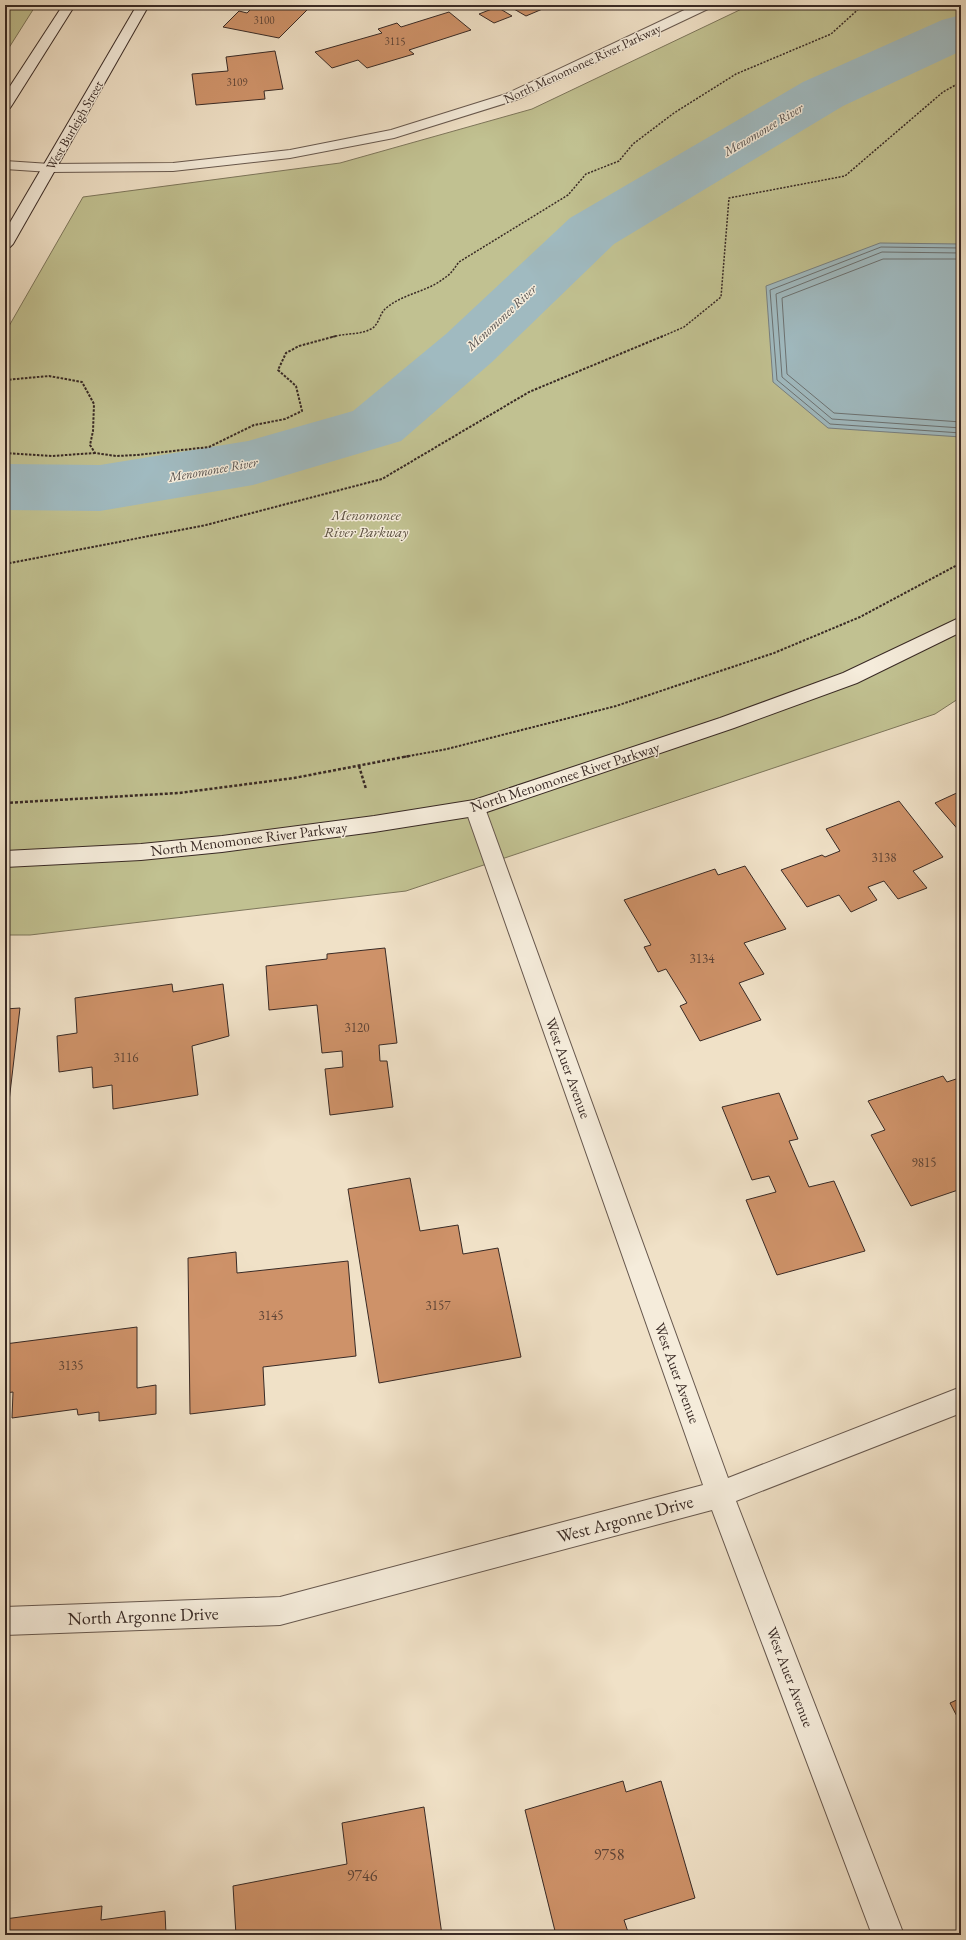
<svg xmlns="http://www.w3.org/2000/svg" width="966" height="1940" font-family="'EB Garamond',serif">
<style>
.green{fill:#c1c191;stroke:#7d765b}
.water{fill:#a0bac0;stroke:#778082}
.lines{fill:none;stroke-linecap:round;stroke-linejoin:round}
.shore{stroke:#6c7272;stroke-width:1}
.river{fill:#a0bac0;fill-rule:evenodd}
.building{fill:#ce9269;stroke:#392a25}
.street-casing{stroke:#67584e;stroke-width:2}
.secondary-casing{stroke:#392a25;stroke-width:2}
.path-far2{stroke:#392a25;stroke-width:1.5;stroke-dasharray:2 1.5;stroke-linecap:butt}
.path-far1{stroke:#392a25;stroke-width:2;stroke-dasharray:2.5 1.5;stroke-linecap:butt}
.path{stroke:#392a25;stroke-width:2.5;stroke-dasharray:3 2;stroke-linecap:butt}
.street{fill:#f5ecdb;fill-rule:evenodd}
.secondary{fill:#f5ecdb;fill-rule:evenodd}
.labels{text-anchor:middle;stroke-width:3;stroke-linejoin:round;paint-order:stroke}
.far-number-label{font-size:11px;fill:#5e4436}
.far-street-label{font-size:13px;fill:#392a25;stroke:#f5ecdb}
.far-water-label{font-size:13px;font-style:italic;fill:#534e4c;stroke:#f5ecdb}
.number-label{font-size:13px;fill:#5e4436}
.park-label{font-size:15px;font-style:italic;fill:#5b5040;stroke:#f5ecdb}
.street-label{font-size:15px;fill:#392a25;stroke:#f5ecdb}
.near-number-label{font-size:16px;fill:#5e4436}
.near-street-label{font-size:18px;fill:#392a25;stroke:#f5ecdb}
</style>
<rect width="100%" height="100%" fill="#f0e1c7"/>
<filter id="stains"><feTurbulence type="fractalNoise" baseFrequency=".005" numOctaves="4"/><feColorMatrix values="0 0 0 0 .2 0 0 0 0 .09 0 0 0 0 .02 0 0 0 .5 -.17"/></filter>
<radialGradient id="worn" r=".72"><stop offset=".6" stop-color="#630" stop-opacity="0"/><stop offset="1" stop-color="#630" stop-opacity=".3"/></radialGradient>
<!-- green -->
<g class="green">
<path d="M5 5H36L5 54Z"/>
<path d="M750 5H961V697L935 714 406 891 30 935H5V333L83 197 340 163 532 109Z"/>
</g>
<!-- water -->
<path class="water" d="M880 243 961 244V437L828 428 773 382 766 286Z"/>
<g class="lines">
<!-- shore -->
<g class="shore">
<path d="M961 248 881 247 770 290 777 380 830 424 961 433"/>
<path d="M961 253 882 252 776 294 782 377 832 419 961 428"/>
<path d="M961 259H883L782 298 787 374 834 413 961 422"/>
</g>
<!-- river -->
<path class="river" d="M961 15V51L843 106 614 244 492 362 401 441 253 485 100 511 5 510V464L100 465 248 441 353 411 446 334 570 218 803 82 942 20Z"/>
</g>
<!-- building -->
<g class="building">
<path d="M255 5H312L279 38 223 27 239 11 247 13Z"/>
<path d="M507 5H552L526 16Z"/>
<path d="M497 7 512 16 494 23 479 14Z"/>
<path d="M449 12 471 30 409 50 414 54 367 68 358 60 332 68 315 52 382 33 378 29 397 23 401 27Z"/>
<path d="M275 51 283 89 264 91 265 99 196 105 192 74 228 71 226 57Z"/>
<path d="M961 791V833L935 803Z"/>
<path d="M899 801 943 857 913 871 927 888 898 899 884 881 868 887 877 900 851 912 839 895 807 907 781 870 822 855 825 857 840 851 826 829Z"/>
<path d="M745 866 786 929 744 943 764 974 739 983 761 1020 700 1041 680 1006 687 1003 666 969 658 972 644 947 651 945 624 900 715 869 718 875Z"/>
<path d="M385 948 397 1043 379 1045 380 1061H387L393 1107 330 1115 325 1069 343 1067 342 1051 322 1053 317 1005 269 1010 266 966 327 959V954Z"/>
<path d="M172 984 173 992 223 984 229 1036 192 1046 198 1095 113 1109 112 1085 93 1088 92 1067 59 1072 57 1036 77 1033 75 998Z"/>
<path d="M20 1008 8 1110H5V1009Z"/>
<path d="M943 1076 947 1082 959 1078 961 1081V1189L911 1206 871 1135 885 1130 868 1101Z"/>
<path d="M779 1093 798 1139 789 1141 809 1187 834 1181 865 1251 777 1275 746 1200 776 1192 769 1176 752 1180 722 1107Z"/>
<path d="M410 1178 420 1231 458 1225 463 1254 498 1248 521 1357 379 1383 348 1189Z"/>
<path d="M236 1252 237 1273 348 1261 356 1356 263 1367 265 1405 190 1414 188 1258Z"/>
<path d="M137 1327V1388L156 1385V1414L99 1421V1412L78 1415 77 1409 12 1418 13 1392 5 1393V1344Z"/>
<path d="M961 1698V1724L950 1703Z"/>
<path d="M623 1781 626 1792 661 1781 695 1898 624 1920 628 1932 620 1935H556L525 1810Z"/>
<path d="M424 1807 442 1935H236L233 1886 347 1864 342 1823Z"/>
<path d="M102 1906 101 1920 165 1911 166 1935H5V1919Z"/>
</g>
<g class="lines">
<!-- street casing -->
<g class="street-casing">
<g id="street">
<path d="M695 5H711L710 8 516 100 394 138 290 158 173 171 50 172 5 169V161L50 164 173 163 290 150 391 130 506 94Z"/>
<path d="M475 800 482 802 485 808 728 1478 961 1387V1413L736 1501 904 1935H872L712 1510 280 1625 5 1635V1607L280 1597 703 1485 465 808 468 802Z"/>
</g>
</g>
<!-- secondary casing -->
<g class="secondary-casing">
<g id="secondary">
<path d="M63 5H75L12 105 10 108 5 109V94Z"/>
<path d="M137 5H149L13 244 10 247 5 249V231Z"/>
<path d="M961 617V632L857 683 734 728 475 816 374 832 222 852 141 860 5 867V851L141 844 222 836 374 816 474 800 720 718 843 673Z"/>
</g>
</g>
<!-- path-far2 -->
<g class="path-far2">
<path d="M332 337C345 333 360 335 371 329 379 325 379 315 385 309 403 293 429 292 447 276 452 273 455 267 459 262L568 195 586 174 619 161 633 144 674 113 736 74 831 34 863 5"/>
<path d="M661 337 684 327 721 297 729 198 845 176 943 92 961 82"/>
</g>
<!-- path-far1 -->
<g class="path-far1">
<path d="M5 380 49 376 82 382 94 404 93 431 90 445 95 453 116 456 137 455 209 447 254 425 285 419 302 411 296 386 278 370 286 353 299 346 336 336"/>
<path d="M5 453 52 456 95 453"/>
<path d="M5 564 206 525 382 479 529 392 663 336"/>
<path d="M404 757 447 749 616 706 774 653 860 617 961 563"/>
</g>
<!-- path -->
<g class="path">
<path d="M359 766 366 789"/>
<path d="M5 803 179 793 294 778 409 756"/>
</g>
<!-- street -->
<use href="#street" class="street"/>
<!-- secondary -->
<use href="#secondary" class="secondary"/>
</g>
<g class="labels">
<!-- far-number labels -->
<g class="far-number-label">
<text x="264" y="24">3100</text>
<text x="395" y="45">3115</text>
<text x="237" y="86">3109</text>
</g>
<!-- far-street labels -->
<g class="far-street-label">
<text transform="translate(582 63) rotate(-25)" y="5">North Menomonee River Parkway</text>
<text transform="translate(74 125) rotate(-60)" y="5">West Burleigh Street</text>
</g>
<!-- far-water labels -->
<g class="far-water-label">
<text transform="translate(763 129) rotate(-31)" y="5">Menomonee River</text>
<text transform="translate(501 317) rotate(-43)" y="5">Menomonee River</text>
<text transform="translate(213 469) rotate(-10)" y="5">Menomonee River</text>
</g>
<!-- number labels -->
<g class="number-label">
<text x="884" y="862">3138</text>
<text x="702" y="963">3134</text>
<text x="357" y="1032">3120</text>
<text x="126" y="1062">3116</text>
<text x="924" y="1167">9815</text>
<text x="438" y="1310">3157</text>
<text x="271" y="1320">3145</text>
<text x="71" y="1370">3135</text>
</g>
<!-- park labels -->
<g class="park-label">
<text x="366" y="520">Menomonee<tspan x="366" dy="17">River Parkway</tspan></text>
</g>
<!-- street labels -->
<g class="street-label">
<text transform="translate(565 777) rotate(-18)" y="5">North Menomonee River Parkway</text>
<text transform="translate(249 839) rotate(-7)" y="5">North Menomonee River Parkway</text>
<text transform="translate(568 1068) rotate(70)" y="5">West Auer Avenue</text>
<text transform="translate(677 1373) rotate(70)" y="5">West Auer Avenue</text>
<text transform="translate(790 1677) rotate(69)" y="5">West Auer Avenue</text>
</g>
<!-- near-number labels -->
<g class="near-number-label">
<text x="609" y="1860">9758</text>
<text x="362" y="1881">9746</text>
</g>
<!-- near-street labels -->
<g class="near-street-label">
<text transform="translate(625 1519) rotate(-15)" y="6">West Argonne Drive</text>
<text transform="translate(143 1616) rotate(-2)" y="6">North Argonne Drive</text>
</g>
</g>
<!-- margin -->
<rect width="966" height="1940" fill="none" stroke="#f0e1c7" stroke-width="20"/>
<rect x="6" y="6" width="954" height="1928" fill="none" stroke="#392a25" stroke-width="2"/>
<rect x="10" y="10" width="946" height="1920" fill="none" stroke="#392a25"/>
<rect width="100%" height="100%" filter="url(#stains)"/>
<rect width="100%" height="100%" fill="url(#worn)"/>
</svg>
